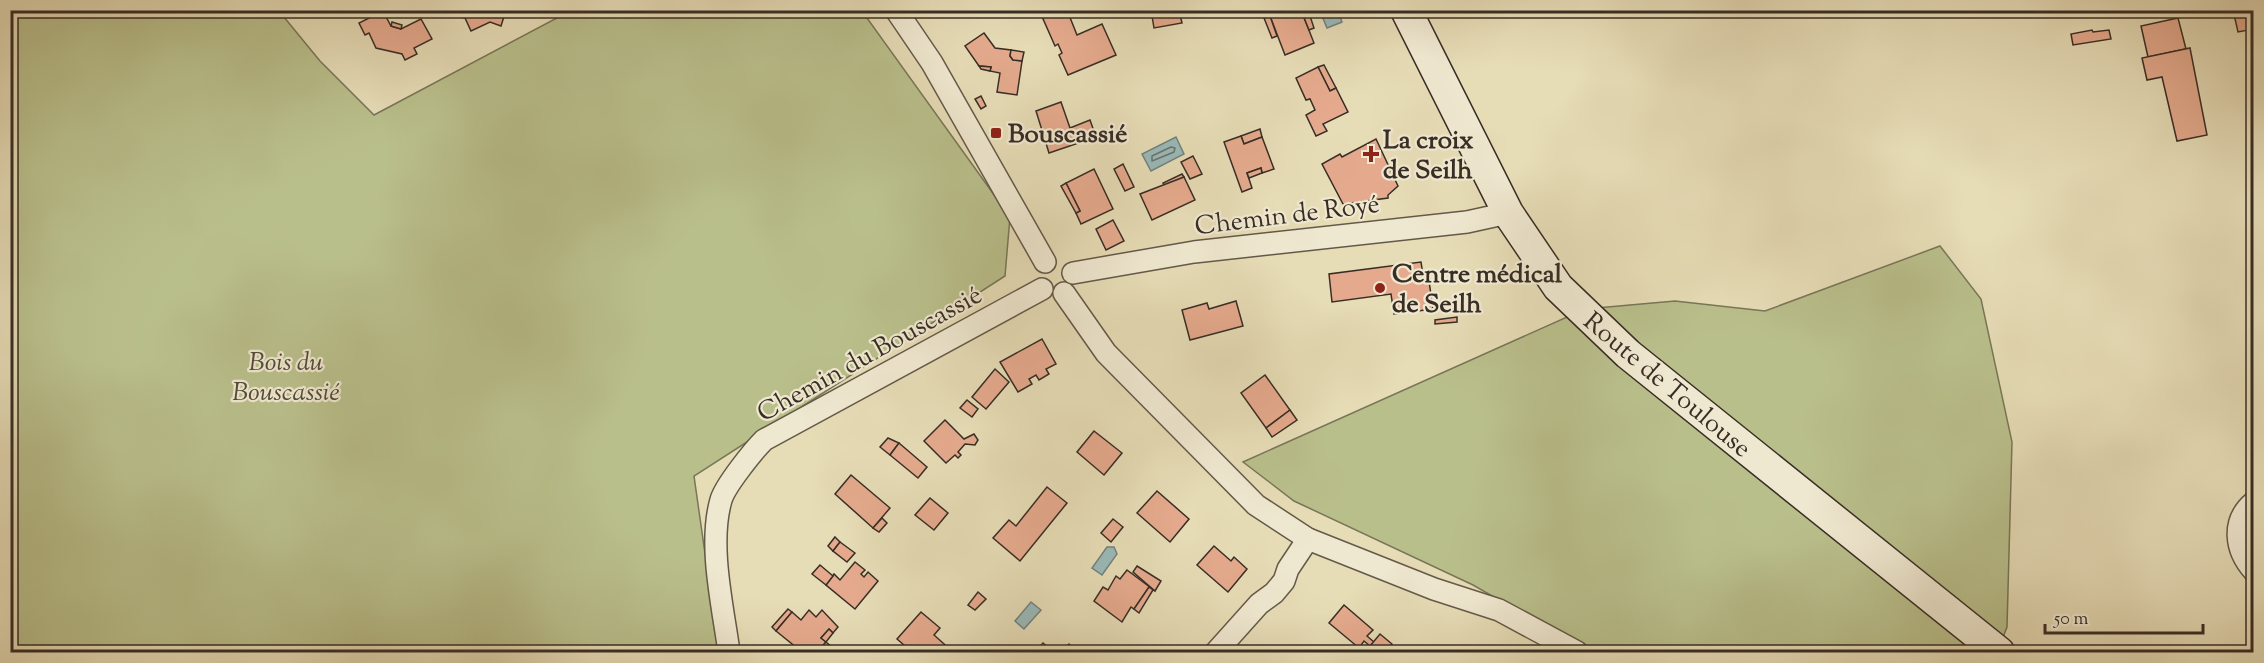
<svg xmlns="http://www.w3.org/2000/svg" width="2264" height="663" font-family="'Sorts Mill Goudy',serif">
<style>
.green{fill:#b9bf8b;stroke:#787658;stroke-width:1.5}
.water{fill:#9ab9b8;stroke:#73817d;stroke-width:1.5}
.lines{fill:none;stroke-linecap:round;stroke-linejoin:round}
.shore{stroke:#69736e;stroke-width:1.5}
.building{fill:#e5aa8d;stroke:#382d25;stroke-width:1.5}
.street-casing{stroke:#645949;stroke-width:24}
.secondary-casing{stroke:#382d25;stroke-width:33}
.street{stroke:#efe8d0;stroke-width:21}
.secondary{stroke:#efe8d0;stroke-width:30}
.poi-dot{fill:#8f2418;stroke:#efe8d0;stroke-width:2}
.labels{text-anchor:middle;stroke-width:4.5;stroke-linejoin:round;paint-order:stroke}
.poi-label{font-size:26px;font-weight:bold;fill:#382d25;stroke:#efe8d0;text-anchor:start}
.street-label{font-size:26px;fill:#382d25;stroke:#efe8d0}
.park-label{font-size:26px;font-style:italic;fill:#524a39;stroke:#efe8d0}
</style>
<rect width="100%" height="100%" fill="#e6dcb6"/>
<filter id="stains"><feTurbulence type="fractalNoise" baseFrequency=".00333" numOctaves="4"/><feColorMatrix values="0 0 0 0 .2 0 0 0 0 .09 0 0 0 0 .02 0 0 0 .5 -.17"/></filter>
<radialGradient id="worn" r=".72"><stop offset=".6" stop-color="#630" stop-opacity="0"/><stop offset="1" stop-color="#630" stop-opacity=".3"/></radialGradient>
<!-- green -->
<g class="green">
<path d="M10 11H279L320 61 374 115 570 11H862L1010 217 1005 276 694 476 719 652H11Z"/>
<path d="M1940 246 1981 299 2012 442 2007 627 1997 652H1590L1473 585 1294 501 1243 462 1585 309 1675 301 1765 311Z"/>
</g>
<!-- water -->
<g class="water">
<path d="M1320 11H1338L1342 22 1327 28Z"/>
<path d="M1176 137 1184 154 1151 171 1142 154Z"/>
<path d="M1107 547H1114L1117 554 1102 575 1092 568Z"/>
<path d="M1031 602 1041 610 1024 629 1015 621Z"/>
</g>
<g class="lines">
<!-- shore -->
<path class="shore" d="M1171 147 1175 148 1174 152 1152 161V156Z"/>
</g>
<!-- building -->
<g class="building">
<path d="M456 10H506L501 26 490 22 471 31 465 18 455 16Z"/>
<path d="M1044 10H1067L1077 35 1102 24 1116 55 1068 75 1059 55 1062 53 1058 44 1055 46 1040 12Z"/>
<path d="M1151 10H1179L1182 23 1154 28Z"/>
<path d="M1284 10H1301L1314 43 1285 55 1270 16Z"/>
<path d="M1301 10H1308L1314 28 1309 30Z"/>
<path d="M2233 10H2254V29L2238 32Z"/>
<path d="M383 11 391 26 401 29 421 19 432 39 414 48 417 54 405 60 402 54 376 48 369 33 365 35 359 23Z"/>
<path d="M1270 16 1277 36 1272 38 1264 18Z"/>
<path d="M2178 18 2186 49 2148 57 2141 26Z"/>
<path d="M392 22 402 25 401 29 391 26Z"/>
<path d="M2092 30 2093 32 2109 30 2111 39 2073 45 2071 34Z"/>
<path d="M984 33 995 48 1011 50 1010 56 1013 60 1022 61 1017 95 997 92 1000 73 990 71 991 67 979 66 965 46Z"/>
<path d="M2190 48 2207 135 2177 141 2162 77 2147 80 2142 58Z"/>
<path d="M1011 50 1024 52 1022 61 1013 60 1010 56Z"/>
<path d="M1324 65 1336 88 1330 91 1318 67Z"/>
<path d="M979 66 991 67 990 71 981 69Z"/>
<path d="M1318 67 1330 91 1336 88 1348 112 1323 124 1327 131 1316 136 1306 115 1315 110 1310 99 1306 100 1296 78Z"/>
<path d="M981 96 986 106 981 109 975 99Z"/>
<path d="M1061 102 1070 128 1090 120 1096 137 1049 153 1036 111Z"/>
<path d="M1260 129 1262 137 1244 144 1241 136Z"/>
<path d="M1241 136 1244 144 1262 137 1274 169 1262 173 1261 168 1247 173 1252 188 1242 192 1224 142Z"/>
<path d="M1376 139 1398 186 1388 195V198L1343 204 1322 164 1340 154 1342 157Z"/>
<path d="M1193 156 1202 174 1190 179 1181 162Z"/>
<path d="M1123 164 1134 187 1125 191 1114 169Z"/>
<path d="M1261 168 1262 173 1249 178 1247 173Z"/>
<path d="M1094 169 1113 209 1081 224 1076 213 1080 211 1066 183Z"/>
<path d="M1182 174 1184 177 1165 187 1163 183Z"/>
<path d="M1184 177 1195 200 1152 220 1140 194Z"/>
<path d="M1066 183 1080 211 1076 213 1061 186Z"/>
<path d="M1113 220 1124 241 1106 250 1096 229Z"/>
<path d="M1421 262 1424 281H1429L1433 309 1394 314 1391 294 1332 302 1329 274Z"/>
<path d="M1236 301 1243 326 1190 340 1182 310 1207 303 1209 309Z"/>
<path d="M1457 317V322L1435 324V320Z"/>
<path d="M1042 339 1056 364 1046 369 1049 374 1039 380 1036 375 1029 379 1032 384 1018 392 1000 362Z"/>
<path d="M995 369 1009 382 986 409 972 397Z"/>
<path d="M1265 375 1290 410 1266 428 1241 393Z"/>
<path d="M967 400 978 409 972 417 960 408Z"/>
<path d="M1290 410 1297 420 1272 437 1266 428Z"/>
<path d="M945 420 964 439 974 434 978 440 975 445 965 444 958 452 961 455 958 458 955 455 946 463 924 441Z"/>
<path d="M1094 431 1122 453 1104 475 1077 452Z"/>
<path d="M888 438 899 443 890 455 880 447Z"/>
<path d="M899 443 927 467 918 478 890 455Z"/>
<path d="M851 475 890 508 873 528 835 494Z"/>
<path d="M1047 487 1067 503 1020 561 993 538 1009 520 1016 526Z"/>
<path d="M1157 491 1189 519 1170 542 1137 513Z"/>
<path d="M930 498 948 513 934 530 915 515Z"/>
<path d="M882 518 887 523 879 532 873 528Z"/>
<path d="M1113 519 1123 527 1111 542 1101 533Z"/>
<path d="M835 537 840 542 833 551 828 546Z"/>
<path d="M840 542 855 553 847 562 833 551Z"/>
<path d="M1214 546 1231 561 1234 557 1247 569 1228 592 1197 565Z"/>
<path d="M855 562 865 570 861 574 864 577 868 572 878 581 855 609 826 585 834 574 840 580Z"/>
<path d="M820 565 833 576 826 585 812 574Z"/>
<path d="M1137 566 1161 581 1155 591 1133 572Z"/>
<path d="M1127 570 1155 591 1149 587 1134 609 1131 607 1122 622 1094 601 1103 587 1108 590 1116 576 1120 579Z"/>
<path d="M1149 587 1153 590 1139 613 1134 609Z"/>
<path d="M978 592 986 599 975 610 968 605Z"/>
<path d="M1344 605 1373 630 1367 636 1374 642 1370 646 1364 641 1359 648 1329 623Z"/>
<path d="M788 609 792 612 776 631 772 627Z"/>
<path d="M809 610 816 617 822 610 838 627 833 633 829 629 821 638 826 642 817 652H802L776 631 792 612 801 620Z"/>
<path d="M921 612 940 628 934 635 952 651 950 652H912L897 639Z"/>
<path d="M829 629 833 633 826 642 821 638Z"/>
<path d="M1380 634 1392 644 1388 649 1393 652H1365Z"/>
<path d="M826 642 838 652H817Z"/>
<path d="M1043 643 1054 652H1035Z"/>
<path d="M1069 644 1079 652H1062Z"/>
</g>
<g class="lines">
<!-- street casing -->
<g class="street-casing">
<g id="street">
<path d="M896 10 932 63 1045 262"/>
<path d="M1073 273 1194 252 1467 222 1508 213"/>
<path d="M1064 293 1106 353 1256 505 1308 539 1434 589 1499 610 1577 652"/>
<path d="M2254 502C2231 521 2235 550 2254 571"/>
<path d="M729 652C723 607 708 545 721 500 725 486 753 451 764 440L1042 289"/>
<path d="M1216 652 1259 604 1274 593 1284 581 1288 569 1308 539"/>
</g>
</g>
<!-- secondary casing -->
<g class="secondary-casing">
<path id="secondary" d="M1406 10 1508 213 1558 287 1628 354 1999 652"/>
</g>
<!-- street -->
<use href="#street" class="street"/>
<!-- secondary -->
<use href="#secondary" class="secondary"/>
</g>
<!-- markers -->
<g class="poi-dot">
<rect x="990" y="127" width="12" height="12" rx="3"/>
<path d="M1368 145h6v6h6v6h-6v6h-6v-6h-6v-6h6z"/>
<circle cx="1380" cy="288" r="6"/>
</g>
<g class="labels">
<!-- poi labels -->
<g class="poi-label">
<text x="1008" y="142">Bouscassié</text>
<text x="1383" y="148">La croix<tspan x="1383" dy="30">de Seilh</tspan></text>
<text x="1392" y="282">Centre médical<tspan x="1392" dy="30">de Seilh</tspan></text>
</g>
<!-- street labels -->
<g class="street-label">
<text transform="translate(1287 214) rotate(-7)" y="9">Chemin de Royé</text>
<text transform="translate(869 353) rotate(-29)" y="9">Chemin du Bouscassié</text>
<text transform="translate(1668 384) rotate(40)" y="9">Route de Toulouse</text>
</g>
<!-- park labels -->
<g class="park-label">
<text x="286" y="370">Bois du<tspan x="286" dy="30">Bouscassié</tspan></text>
</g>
</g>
<!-- margin -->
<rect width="2264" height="663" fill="none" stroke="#e6dcb6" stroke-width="36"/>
<rect x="12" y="12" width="2240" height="639" fill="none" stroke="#382d25" stroke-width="3"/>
<rect x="18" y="18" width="2228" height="627" fill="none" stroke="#382d25" stroke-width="1.5"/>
<!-- scale -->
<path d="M2045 624v9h158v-9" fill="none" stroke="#382d25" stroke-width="3"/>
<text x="2054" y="624" font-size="18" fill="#382d25" stroke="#efe8d0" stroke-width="4.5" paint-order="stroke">50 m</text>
<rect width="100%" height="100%" filter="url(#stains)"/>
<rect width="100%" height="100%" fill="url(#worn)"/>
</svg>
